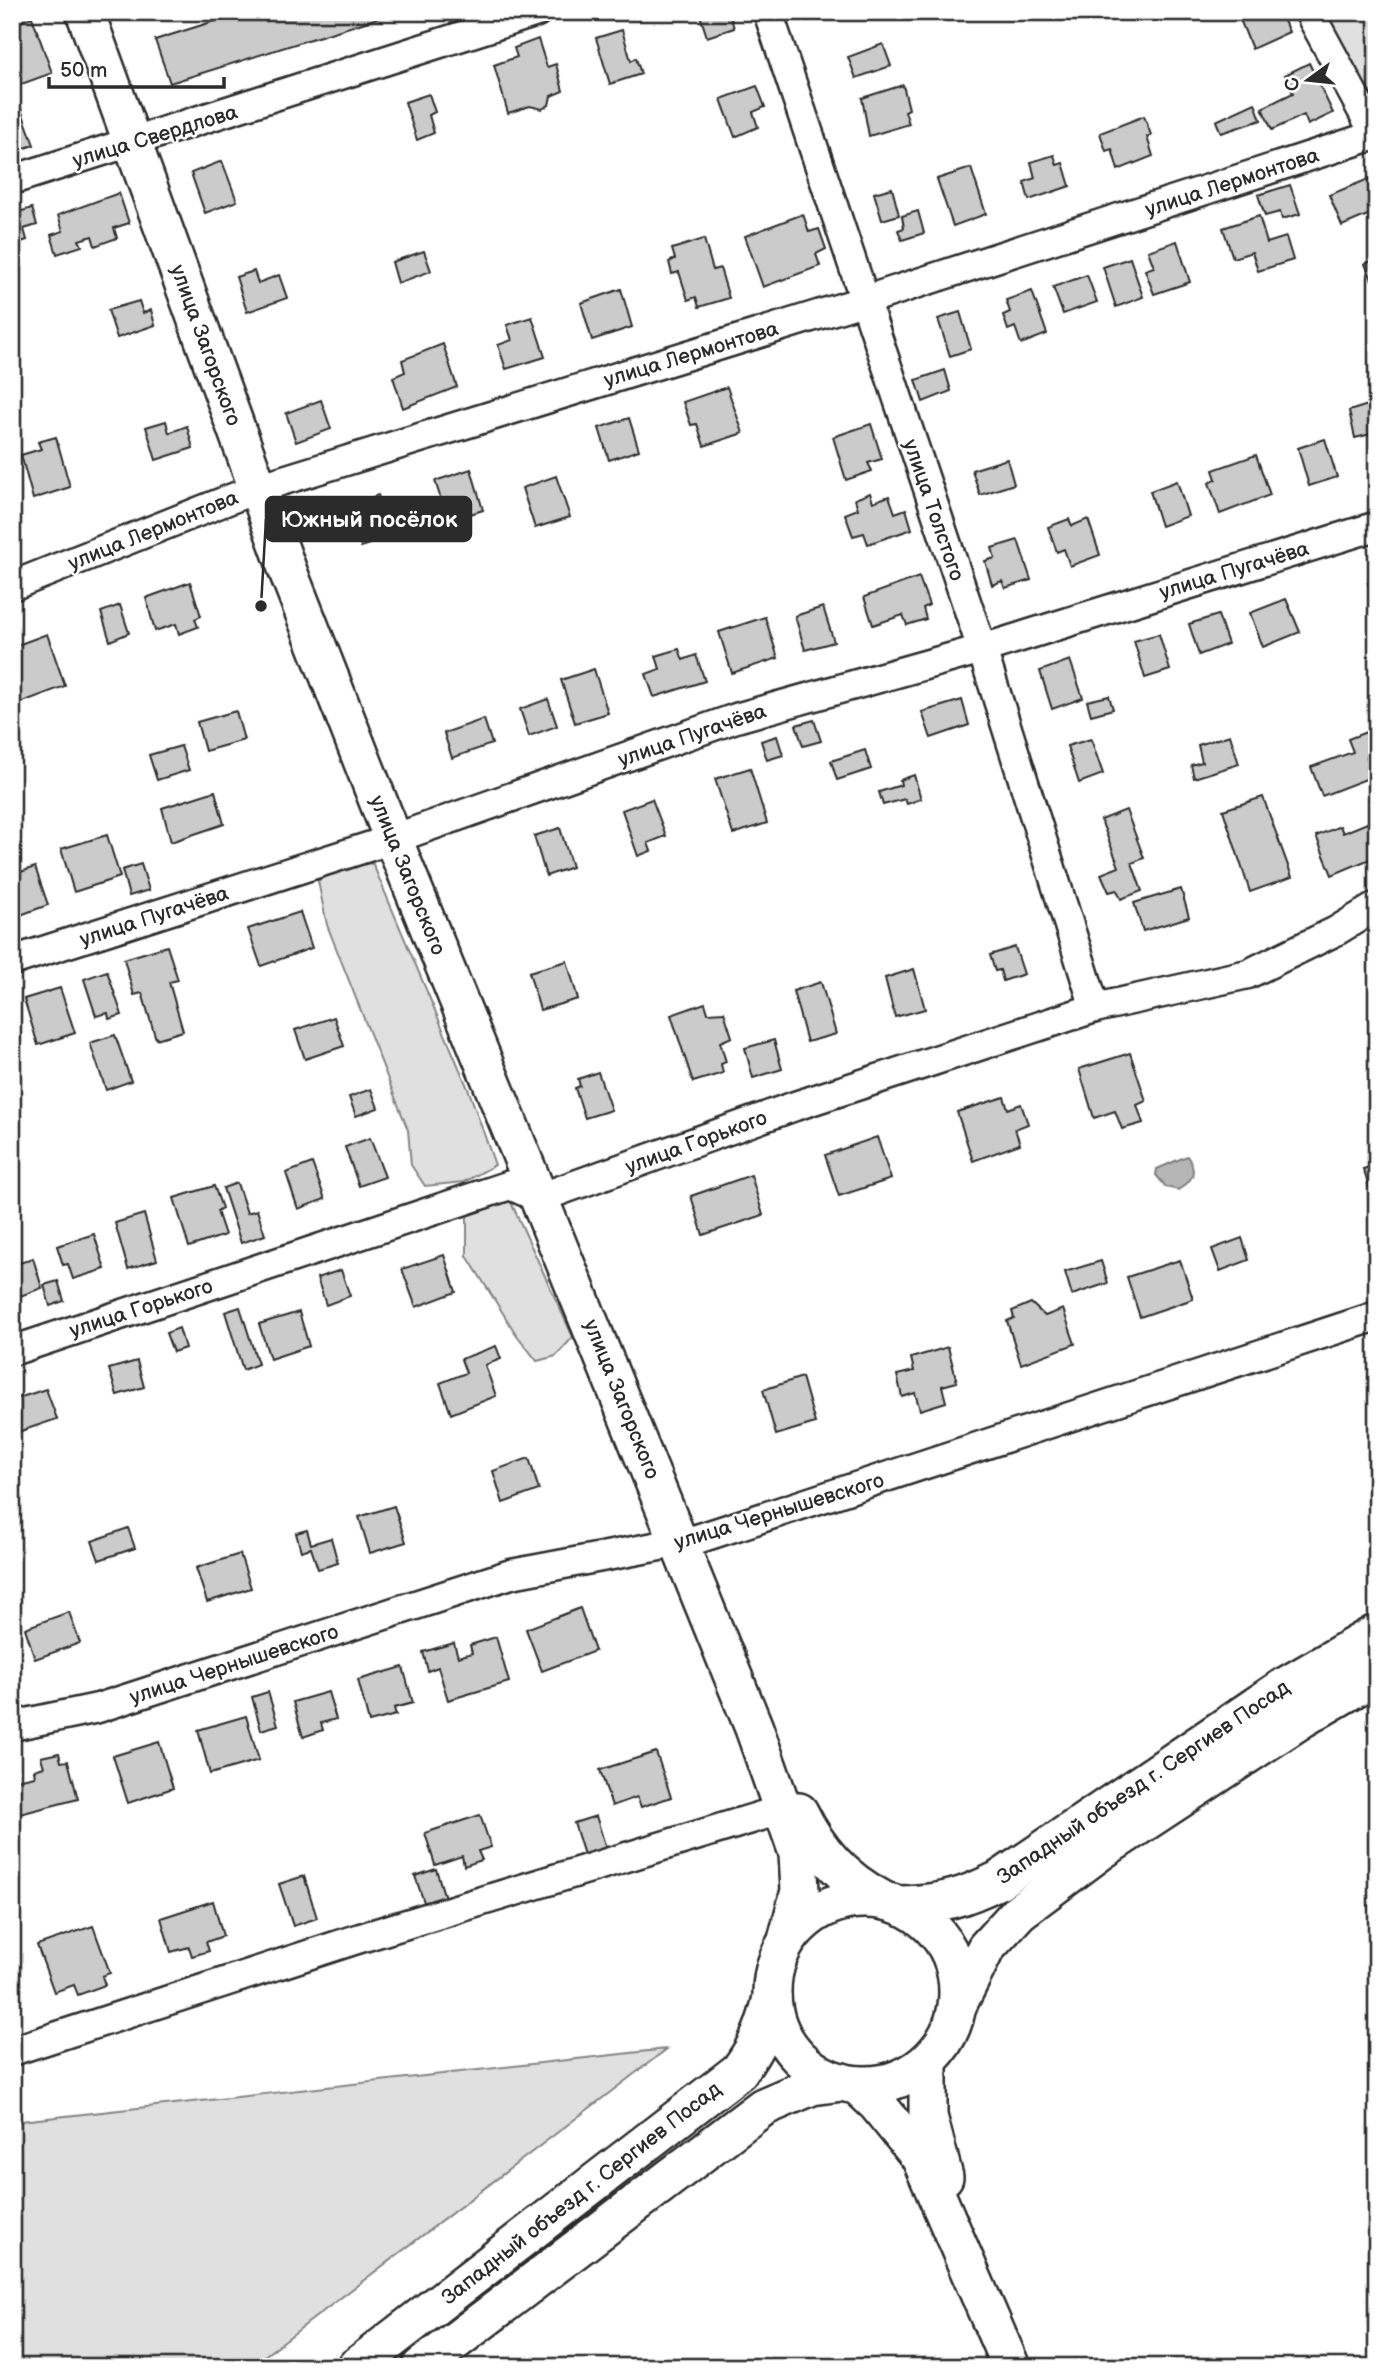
<svg xmlns="http://www.w3.org/2000/svg" width="1389" height="2379" font-family="'Balsamiq Sans',sans-serif">
<style>
.green{fill:#e0e0e0;stroke:#868686;stroke-width:2}
.water{fill:#b6b6b6;stroke:#7e7e7e;stroke-width:2}
.building{fill:#cbcbcb;stroke:#2b2b2b;stroke-width:2}
.lines{fill:none;stroke-linecap:round;stroke-linejoin:round}
.minor-casing{stroke:#2b2b2b;stroke-width:33}
.major-casing{stroke:#2b2b2b;stroke-width:42}
.minor{stroke:#fff;stroke-width:28}
.major{stroke:#fff;stroke-width:37}
.labels{text-anchor:middle;stroke-width:5;stroke-linejoin:round;paint-order:stroke}
.street-label{font-size:21px;fill:#2b2b2b;stroke:#fff}
.leader{fill:none;stroke:#2b2b2b;stroke-width:2.5}
.callout-dot{fill:#2b2b2b;stroke:#fff;stroke-width:2.5}
.callout{fill:#2b2b2b;stroke:#2b2b2b;stroke-width:2.5}
.callout-label{font-size:23px;text-anchor:middle;font-weight:bold;fill:#fff}
</style>
<rect width="100%" height="100%" fill="#fff"/>
<filter id="ink" filterUnits="userSpaceOnUse"><feTurbulence type="fractalNoise" baseFrequency=".0143" numOctaves="2"/><feDisplacementMap in="SourceGraphic" scale="14" xChannelSelector="R" yChannelSelector="G"/><feConvolveMatrix kernelMatrix="1 2 1 2 8 2 1 2 1" color-interpolation-filters="sRGB"/></filter>
<g filter="url(#ink)">
<!-- green -->
<g class="green">
<path d="M1305 12H1377V147Z"/>
<path d="M359 861 373 864 469 1091 495 1165 464 1182 425 1186 411 1165 408 1130 327 925 318 881 332 871Z"/>
<path d="M509 1198 573 1337 556 1356 537 1361 516 1334 467 1256V1212Z"/>
<path d="M667 2049 250 2367H12V2122Z"/>
</g>
<!-- water -->
<path class="water" d="M1187 1156C1198 1171 1193 1181 1178 1190L1166 1187 1156 1175 1157 1169Z"/>
<!-- building -->
<g class="building">
<path d="M243 12H387L388 15 170 83 155 40Z"/>
<path d="M699 12H729L734 28 707 37Z"/>
<path d="M1237 12H1280L1289 32 1252 49Z"/>
<path d="M32 17 52 73 13 87 34 145 12 152V24Z"/>
<path d="M622 30 631 61 636 58 641 74 610 84 596 38Z"/>
<path d="M538 39 547 67 556 64 563 91 551 96 549 105 542 109 530 106 508 113 494 65 517 57 514 48Z"/>
<path d="M883 44 891 66 856 78 848 57Z"/>
<path d="M1309 63 1333 113 1308 125 1304 115 1272 130 1262 108 1293 93 1285 75Z"/>
<path d="M903 85 909 109 905 111 909 124 869 136 862 98Z"/>
<path d="M757 86 765 107 753 112 758 127 735 137 721 99Z"/>
<path d="M429 94 435 112 429 115 434 133 417 140 405 102Z"/>
<path d="M1255 103 1261 120 1221 133 1216 121Z"/>
<path d="M1144 116 1151 135 1147 137 1153 156 1118 170 1112 149 1106 151 1100 133Z"/>
<path d="M1054 155 1057 165 1063 163 1070 186 1029 200 1024 182 1035 178 1031 162Z"/>
<path d="M222 161 237 201 205 213 191 173Z"/>
<path d="M971 168 986 214 953 226 937 179Z"/>
<path d="M1371 178 1377 192V211L1342 226 1329 195Z"/>
<path d="M1290 185 1300 214 1282 219 1280 212 1265 216 1258 195Z"/>
<path d="M892 188 899 215 882 220 874 193Z"/>
<path d="M119 193 129 223 114 228 117 238 95 246 92 236 79 240 82 246 57 254 51 235 63 231 58 215Z"/>
<path d="M32 208 37 225 24 229 27 240 12 245V214Z"/>
<path d="M918 211 924 233 902 240 898 230 904 228 902 216Z"/>
<path d="M803 214 809 232 819 229 826 249 816 254 820 266 763 287 745 236Z"/>
<path d="M1259 216 1267 243 1286 237 1293 260 1258 271 1252 252 1233 258 1223 228Z"/>
<path d="M704 239 713 270 720 268 729 298 699 307 696 297 688 300 679 272 672 274 669 262 675 259 672 249Z"/>
<path d="M1177 241 1190 282 1154 294 1145 270 1154 267 1148 251Z"/>
<path d="M424 251 431 271 398 283 392 262Z"/>
<path d="M1130 258 1143 297 1116 307 1103 267Z"/>
<path d="M1377 258V283L1374 284 1365 264Z"/>
<path d="M254 271 258 283 279 275 287 298 247 312 236 277Z"/>
<path d="M1087 275 1097 302 1063 314 1053 287Z"/>
<path d="M621 289 632 327 592 340 581 303Z"/>
<path d="M1032 291 1047 334 1021 344 1015 327 1008 330 1003 315 1010 312 1006 300Z"/>
<path d="M139 301 143 313 151 310 155 325 117 338 108 310Z"/>
<path d="M960 312 971 349 950 356 938 319Z"/>
<path d="M532 317 545 357 506 369 498 345 512 340 507 325Z"/>
<path d="M443 344 457 387 403 408 393 377 405 372 402 360Z"/>
<path d="M945 370 951 391 923 402 916 380Z"/>
<path d="M727 387 743 433 704 446 697 424 691 425 683 402Z"/>
<path d="M321 400 331 429 296 442 286 413Z"/>
<path d="M1368 405 1375 433 1355 438 1349 411Z"/>
<path d="M629 418 639 450 609 460 599 428Z"/>
<path d="M166 421 169 433 187 426 193 448 156 460 146 427Z"/>
<path d="M871 424 882 459 868 463 872 471 846 480 833 437Z"/>
<path d="M56 437 70 487 33 499 21 455 41 449 38 442Z"/>
<path d="M1325 439 1337 477 1309 486 1298 448Z"/>
<path d="M1256 455 1270 495 1220 514 1209 483 1216 479 1213 470Z"/>
<path d="M1007 459 1014 484 980 495 972 470Z"/>
<path d="M471 469 483 510 448 521 435 481Z"/>
<path d="M556 476 570 517 535 528 522 488Z"/>
<path d="M1177 481 1188 516 1161 526 1150 491Z"/>
<path d="M870 493 873 502 889 496 895 513 906 509 912 529 868 544 864 533 853 536 845 514 858 509 855 499Z"/>
<path d="M378 495 394 535 361 547 354 529 364 526 356 504Z"/>
<path d="M1069 519 1072 526 1088 519 1100 555 1070 566 1064 549 1057 552 1048 527Z"/>
<path d="M1018 540 1031 580 1005 588 1002 581 992 585 985 561 995 558 992 548Z"/>
<path d="M919 577 929 605 923 608 926 619 907 625 903 615 873 625 864 597Z"/>
<path d="M1377 580V609H1376L1368 583Z"/>
<path d="M190 582 201 616 195 619 198 627 179 634 176 624 155 631 146 598Z"/>
<path d="M1286 599 1300 632 1263 647 1250 613Z"/>
<path d="M120 605 129 633 110 641 101 612Z"/>
<path d="M823 607 834 642 805 650 795 616Z"/>
<path d="M1218 615 1228 644 1199 655 1189 624Z"/>
<path d="M765 617 778 658 732 673 719 632Z"/>
<path d="M47 634 65 686 20 703 12 680V647Z"/>
<path d="M1159 634 1170 670 1145 678 1134 641Z"/>
<path d="M679 649 683 660 696 655 705 681 654 697 646 674 660 669 656 656Z"/>
<path d="M1070 660 1083 698 1052 709 1040 671Z"/>
<path d="M594 669 608 713 575 723 561 680Z"/>
<path d="M1109 696 1113 709 1091 715 1087 701Z"/>
<path d="M548 699 557 726 529 736 520 709Z"/>
<path d="M962 700 969 725 931 738 922 712Z"/>
<path d="M236 711 244 740 205 751 197 722Z"/>
<path d="M484 719 492 744 452 758 444 733Z"/>
<path d="M814 720 821 741 803 746 796 725Z"/>
<path d="M1374 729 1377 754 1367 757 1374 776 1322 796 1311 767 1353 752 1348 739Z"/>
<path d="M1230 735 1239 764 1194 778 1191 765 1202 762 1198 745Z"/>
<path d="M777 736 783 755 767 760 761 741Z"/>
<path d="M1091 739 1103 774 1079 783 1067 746Z"/>
<path d="M181 746 189 770 157 780 149 755Z"/>
<path d="M865 750 871 769 837 780 831 761Z"/>
<path d="M750 768 767 823 733 834 715 779Z"/>
<path d="M914 775 921 799 907 804 905 799 883 805 879 792 901 785 900 780Z"/>
<path d="M215 791 224 824 171 842 162 808Z"/>
<path d="M1263 797 1292 877 1250 892 1223 810Z"/>
<path d="M652 799 666 836 648 843 651 851 638 856 622 810Z"/>
<path d="M1126 810 1144 858 1132 863 1142 891 1121 899 1117 890 1109 892 1101 874 1119 867 1101 820Z"/>
<path d="M1377 819V856L1332 875 1316 836 1340 826 1343 833Z"/>
<path d="M560 828 572 867 546 876 534 836Z"/>
<path d="M107 835 120 877 74 892 61 849Z"/>
<path d="M141 864 149 890 129 896 122 870Z"/>
<path d="M35 867 48 905 12 918V875Z"/>
<path d="M1181 889 1189 917 1143 931 1134 903Z"/>
<path d="M300 912 312 948 261 966 248 929Z"/>
<path d="M167 946 178 980 169 982 183 1031 156 1039 142 993 134 995 124 959Z"/>
<path d="M1015 947 1024 974 1003 981 1000 970 995 971 990 955Z"/>
<path d="M567 961 578 999 540 1010 529 972Z"/>
<path d="M914 969 925 1009 895 1017 885 978Z"/>
<path d="M107 971 122 1015 109 1019 108 1013 96 1016 84 979Z"/>
<path d="M821 982 836 1034 807 1042 793 991Z"/>
<path d="M60 988 75 1033 38 1045 24 999Z"/>
<path d="M705 1003 708 1013 724 1012 732 1037 720 1042 726 1062 721 1064 723 1073 693 1082 671 1015Z"/>
<path d="M334 1017 344 1046 305 1059 295 1030Z"/>
<path d="M115 1035 131 1081 106 1090 90 1043Z"/>
<path d="M774 1040 782 1069 753 1078 745 1048Z"/>
<path d="M1130 1053 1146 1101 1137 1105 1143 1123 1122 1129 1115 1111 1094 1118 1079 1069Z"/>
<path d="M598 1072 611 1110 585 1118 575 1088 580 1086 578 1079Z"/>
<path d="M371 1089 378 1108 356 1116 349 1097Z"/>
<path d="M1004 1097 1008 1109 1021 1104 1028 1124 1015 1129 1020 1144 973 1161 957 1112Z"/>
<path d="M877 1137 891 1179 839 1196 825 1155Z"/>
<path d="M370 1138 385 1177 359 1186 345 1147Z"/>
<path d="M312 1163 325 1199 298 1209 286 1173Z"/>
<path d="M1377 1165V1194L1372 1195 1363 1169Z"/>
<path d="M751 1175 763 1215 703 1235 691 1196Z"/>
<path d="M237 1183 247 1213 257 1210 265 1235 241 1243 223 1188Z"/>
<path d="M214 1186 222 1208 217 1211 225 1235 189 1247 174 1198Z"/>
<path d="M144 1214 157 1260 128 1269 115 1223Z"/>
<path d="M94 1234 105 1269 73 1279 68 1264 63 1265 57 1246Z"/>
<path d="M1242 1238 1249 1260 1220 1271 1212 1249Z"/>
<path d="M444 1255 456 1292 416 1307 402 1269Z"/>
<path d="M33 1258 42 1288 12 1299V1266Z"/>
<path d="M1180 1260 1193 1299 1140 1317 1127 1277Z"/>
<path d="M1101 1261 1108 1283 1072 1295 1065 1272Z"/>
<path d="M341 1270 350 1296 326 1305 317 1278Z"/>
<path d="M58 1281 64 1301 50 1306 44 1285Z"/>
<path d="M1031 1303 1045 1316 1063 1309 1075 1344 1021 1364 1007 1321 1014 1318 1012 1311Z"/>
<path d="M240 1307 258 1364 243 1370 225 1312Z"/>
<path d="M299 1312 309 1346 270 1359 259 1324Z"/>
<path d="M179 1328 185 1348 173 1352 166 1333Z"/>
<path d="M496 1346 501 1359 485 1365 496 1396 451 1414 440 1383 466 1373 461 1359Z"/>
<path d="M948 1347 957 1382 942 1386 946 1402 920 1410 915 1393 902 1397 897 1375 914 1371 911 1358Z"/>
<path d="M137 1361 144 1387 117 1395 109 1369Z"/>
<path d="M802 1377 815 1423 776 1435 763 1390Z"/>
<path d="M46 1389 57 1419 12 1434V1400Z"/>
<path d="M529 1458 539 1490 503 1503 493 1471Z"/>
<path d="M394 1506 406 1542 370 1553 359 1517Z"/>
<path d="M128 1528 135 1548 99 1560 92 1541Z"/>
<path d="M307 1530 311 1544 331 1538 338 1563 318 1569 311 1548 301 1551 296 1533Z"/>
<path d="M240 1554 251 1588 207 1602 196 1568Z"/>
<path d="M580 1608 595 1651 542 1671 526 1629Z"/>
<path d="M69 1612 80 1643 35 1659 25 1628Z"/>
<path d="M496 1637 509 1682 448 1700 438 1667 428 1671 423 1652 454 1643 458 1657 472 1653 470 1645Z"/>
<path d="M403 1667 413 1703 394 1708 396 1715 369 1722 358 1680Z"/>
<path d="M268 1692 278 1725 261 1730 252 1697Z"/>
<path d="M328 1692 336 1719 321 1723 323 1730 303 1737 293 1702Z"/>
<path d="M246 1716 259 1760 210 1774 198 1730Z"/>
<path d="M159 1742 173 1788 128 1803 113 1756Z"/>
<path d="M656 1752 671 1797 641 1807 637 1797 612 1806 600 1770Z"/>
<path d="M59 1753 61 1762 68 1761 78 1799 16 1815 12 1781 35 1776 34 1770 44 1767 41 1757Z"/>
<path d="M480 1815 491 1847 478 1851 482 1860 464 1866 462 1856 435 1865 425 1833Z"/>
<path d="M596 1816 606 1848 584 1855 574 1823Z"/>
<path d="M436 1869 446 1901 426 1908 415 1876Z"/>
<path d="M304 1876 317 1918 293 1926 279 1884Z"/>
<path d="M213 1901 223 1936 206 1942 209 1951 192 1956 189 1947 171 1952 161 1918Z"/>
<path d="M93 1926 110 1973 102 1976 105 1985 78 1995 74 1985 54 1992 37 1945Z"/>
</g>
<g class="lines">
<!-- minor casing -->
<g class="minor-casing">
<g id="minor">
<path d="M768 12 982 649 1095 1008"/>
<path d="M1309 12 1377 138"/>
<path d="M12 180 537 12"/>
<path d="M12 586 258 488 863 301 1375 135"/>
<path d="M12 961 393 839 736 718 982 649 1377 526"/>
<path d="M12 1351 510 1185 539 1198 795 1106 1095 1008 1248 974 1336 931 1377 906"/>
<path d="M12 1726 98 1708 511 1574 697 1539 1377 1316"/>
<path d="M12 2051 354 1940 784 1809"/>
</g>
</g>
<!-- major casing -->
<g class="major-casing">
<g id="major">
<path d="M85 12 289 574 393 839 754 1728 798 1853 800 1891 787 1940"/>
<path d="M799 1812C818 1851 843 1879 881 1899"/>
<circle cx="865" cy="1992" r="93"/>
<path d="M901 1905C941 1904 963 1898 999 1880L1284 1687 1377 1633"/>
<path d="M958 2004 986 1948 1019 1912 1102 1850 1303 1718 1377 1675"/>
<path d="M928 2061V2116L944 2177"/>
<path d="M857 2085 877 2104 920 2157 1011 2367"/>
<path d="M356 2367 739 2071C757 2047 766 2026 772 1997"/>
<path d="M421 2367 763 2107 812 2086 842 2082"/>
</g>
</g>
<!-- minor -->
<use href="#minor" class="minor"/>
<!-- major -->
<use href="#major" class="major"/>
</g>
</g>
<g class="labels">
<!-- street labels -->
<g class="street-label">
<text transform="translate(155 136) rotate(-17)" y="7">улица Свердлова</text>
<text transform="translate(1232 182) rotate(-18)" y="7">улица Лермонтова</text>
<text transform="translate(206 345) rotate(70)" y="7">улица Загорского</text>
<text transform="translate(691 354) rotate(-17)" y="7">улица Лермонтова</text>
<text transform="translate(934 510) rotate(71)" y="7">улица Толстого</text>
<text transform="translate(153 530) rotate(-22)" y="7">улица Лермонтова</text>
<text transform="translate(1234 570) rotate(-17)" y="7">улица Пугачёва</text>
<text transform="translate(692 735) rotate(-19)" y="7">улица Пугачёва</text>
<text transform="translate(408 875) rotate(68)" y="7">улица Загорского</text>
<text transform="translate(154 916) rotate(-18)" y="7">улица Пугачёва</text>
<text transform="translate(696 1142) rotate(-20)" y="7">улица Горького</text>
<text transform="translate(141 1308) rotate(-18)" y="7">улица Горького</text>
<text transform="translate(622 1399) rotate(68)" y="7">улица Загорского</text>
<text transform="translate(779 1511) rotate(-17)" y="7">улица Чернышевского</text>
<text transform="translate(234 1664) rotate(-18)" y="7">улица Чернышевского</text>
<text transform="translate(1143 1782) rotate(-34)" y="7">Западный объезд г. Сергиев Посад</text>
<text transform="translate(581 2193) rotate(-38)" y="7">Западный объезд г. Сергиев Посад</text>
</g>
</g>
<!-- callouts -->
<path class="leader" d="M261 606L266 519"/>
<circle class="callout-dot" cx="261" cy="606" r="7"/>
<rect class="callout" x="266" y="497" width="205" height="44" rx="7"/>
<g class="callout-label">
<text x="369" y="527">Южный посёлок</text>
</g>
<!-- margin -->
<rect width="1389" height="2379" fill="none" stroke="#fff" stroke-width="42"/>
<rect x="21" y="21" width="1347" height="2337" fill="none" stroke="#2b2b2b" stroke-width="2.5" filter="url(#ink)"/>
<!-- north arrow -->
<g transform="translate(1308 80) rotate(255)" stroke="#ffffff" stroke-width="5" paint-order="stroke">
<path d="M0-5L12 26L0 18L-12 26Z" fill="#2b2b2b"/>
<text y="-10" font-size="19" font-weight="bold" text-anchor="middle" fill="#2b2b2b">С</text>
</g>
<!-- scale -->
<path d="M49 77v10h175v-10" fill="none" stroke="#2b2b2b" stroke-width="3.5"/>
<text x="60" y="77" font-size="21" fill="#2b2b2b" stroke="#ffffff" stroke-width="5" paint-order="stroke">50 m</text>
</svg>
